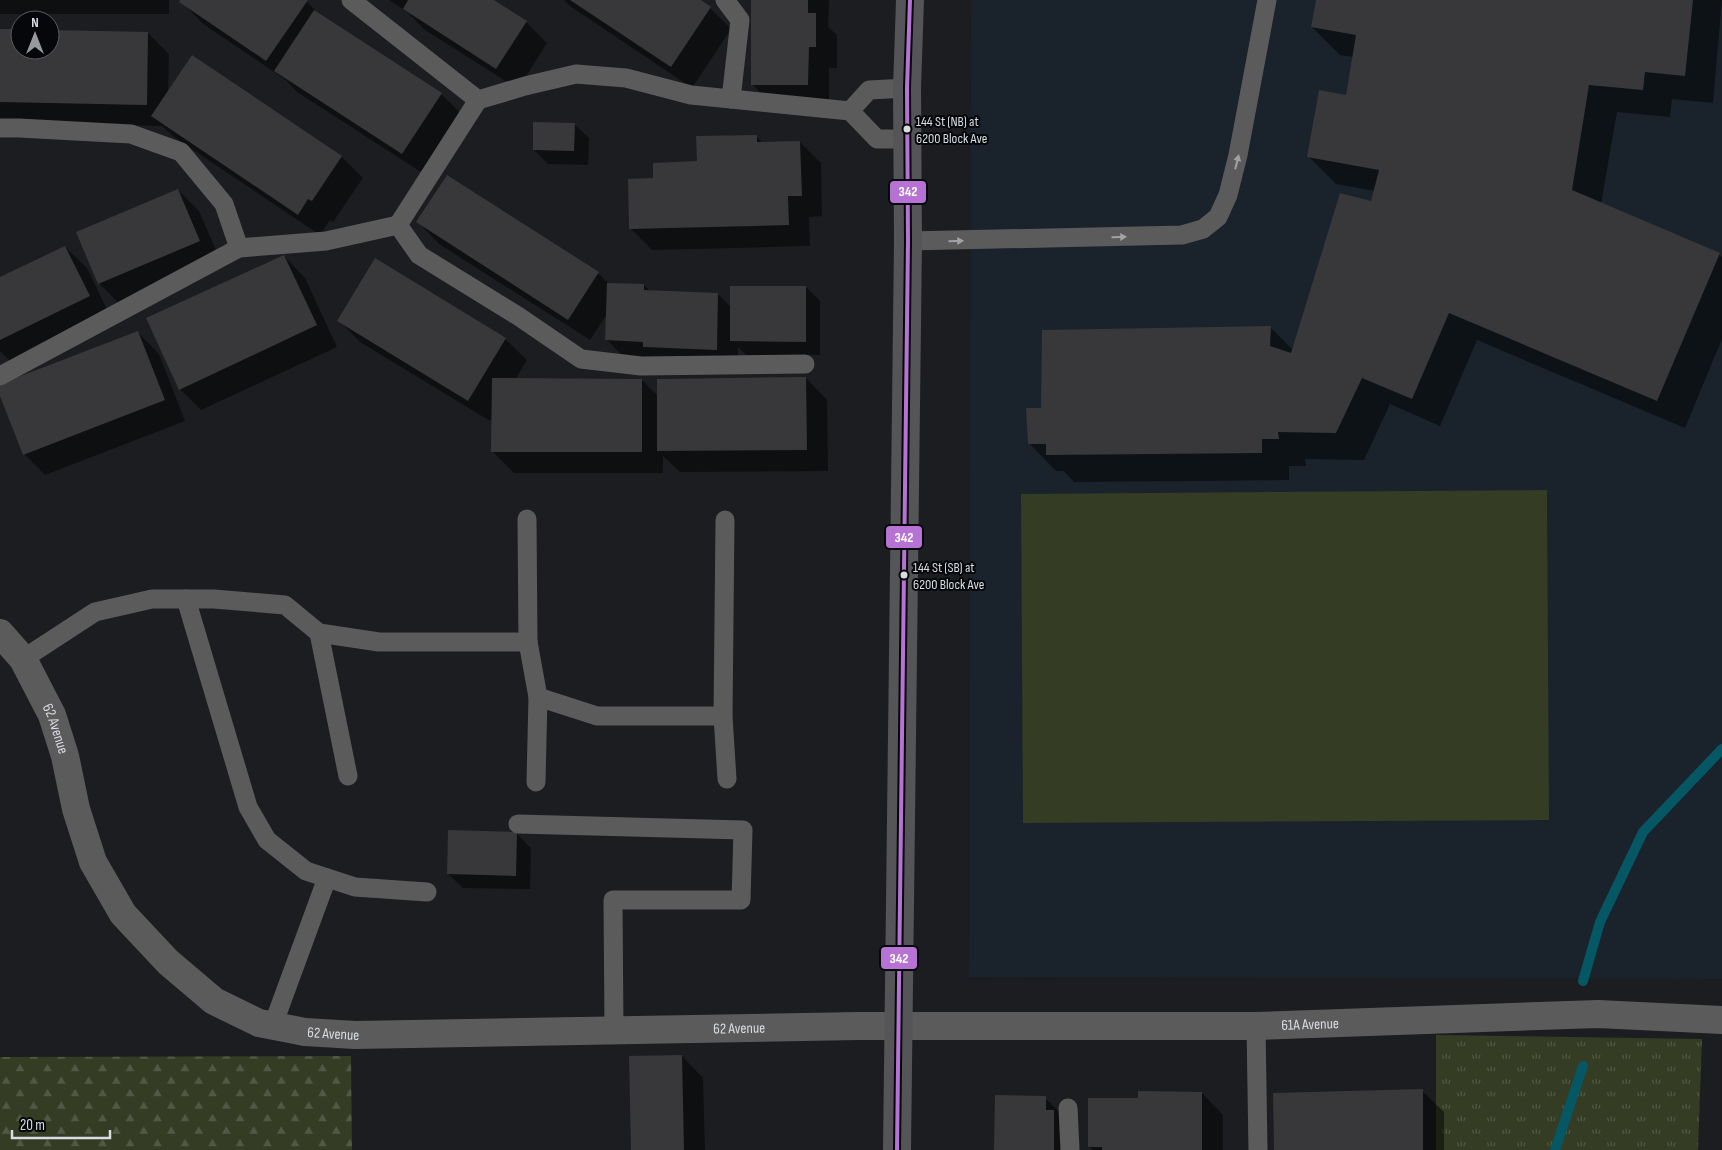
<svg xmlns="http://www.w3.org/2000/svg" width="1722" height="1150" font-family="'Sofia Sans Condensed',sans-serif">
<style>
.built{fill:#1a222c}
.forest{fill:url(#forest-firs)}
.park{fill:url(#park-tufts)}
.garden{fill:#343c24}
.shadow{fill:#0007}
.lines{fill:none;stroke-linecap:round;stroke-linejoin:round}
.stream{stroke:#055764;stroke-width:10}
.building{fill:#38383b}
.service{stroke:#5c5b5c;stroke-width:19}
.minor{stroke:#5c5b5c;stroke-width:28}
.secondary{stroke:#555456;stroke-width:28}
.bus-1-casing{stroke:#05070a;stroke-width:8}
.bus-1{stroke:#b673d3;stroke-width:4}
.oneway{fill:#a1a2a5}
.bus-dot{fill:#d9dde1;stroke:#05070a;stroke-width:2}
.labels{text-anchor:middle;stroke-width:4;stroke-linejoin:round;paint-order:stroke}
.bus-label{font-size:14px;fill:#d9dde1;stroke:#05070a;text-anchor:start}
.street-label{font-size:15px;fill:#d9dde1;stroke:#05070a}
.line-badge{stroke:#05070a;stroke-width:2}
.badge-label{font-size:14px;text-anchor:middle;font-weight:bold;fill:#fff}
</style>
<defs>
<pattern id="forest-firs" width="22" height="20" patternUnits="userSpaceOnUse" patternTransform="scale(1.25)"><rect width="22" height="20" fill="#343c24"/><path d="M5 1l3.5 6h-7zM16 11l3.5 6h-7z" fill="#515844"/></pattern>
<pattern id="park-tufts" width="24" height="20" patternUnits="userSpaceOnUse" patternTransform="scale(1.25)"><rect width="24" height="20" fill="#343c24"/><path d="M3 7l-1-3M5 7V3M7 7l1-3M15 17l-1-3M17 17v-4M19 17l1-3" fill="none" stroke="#515844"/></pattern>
</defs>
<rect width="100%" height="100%" fill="#1b1d20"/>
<!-- built -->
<path class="built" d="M971 0H1722V979L969 977Z"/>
<!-- forest -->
<path class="forest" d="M351 1056 352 1150H0V1057Z"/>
<!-- park -->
<path class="park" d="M1436 1035 1702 1039 1698 1150H1436Z"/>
<!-- garden -->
<path class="garden" d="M1547 490 1549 820 1023 823 1021 494Z"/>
<!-- shadow -->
<g class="shadow">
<rect x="0" y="0" width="169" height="14"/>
<path d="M182 0H305L321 16 441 94 463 115 424 174 297 92 286 80 202 23 181 1Z"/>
<path d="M389 0H492L526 22 547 43 518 89 425 30 407 12Z"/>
<path d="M564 0H698L710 8 731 29 692 88 570 6Z"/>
<path d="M752 0H829L828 27 837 35V68H829V105H773L752 84Z"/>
<path d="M1317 0H1722L1713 103 1672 99 1670 117 1617 112 1601 204 1719 254 1722 257V339L1685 428 1477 340 1440 426 1390 404 1364 460 1305 459 1306 466H1289V480L1074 482 1064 471H1056L1029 443 1043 410 1271 328 1293 350 1372 202 1375 191 1336 184 1308 156 1347 97 1354 57 1340 55 1312 27Z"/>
<path d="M0 30 20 31V50H50V31L148 33 169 54 168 93 193 57 342 157 363 178 333 222 330 220 320 235 174 137 162 126 0 123Z"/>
<path d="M574 124 589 138 588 165 548 164 534 150Z"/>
<path d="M756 136 763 143 800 142 821 163 822 216 809 217 810 246 652 250 630 228 654 180 698 162Z"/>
<path d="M178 190 199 211 221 262 120 305 99 283Z"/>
<path d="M418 222 598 273 609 284 644 285 651 292 718 294 732 308 806 287 820 301V355H746L738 347V370L628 361 606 339 607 314 590 340 439 244Z"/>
<path d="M65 247 87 268 111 318 14 365 0 351V279Z"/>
<path d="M284 256 305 278 337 347 201 410 180 389Z"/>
<path d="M339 320 505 339 527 360 515 380H642L658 396 806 378 827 400 828 471 680 472 663 456V473H514L493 452V416L490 421 360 342Z"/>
<path d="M138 332 159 354 185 421 45 475 24 454 0 392V386Z"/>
<path d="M516 833 531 848 530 889 463 888 448 874Z"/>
<path d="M682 1056 703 1078 705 1150H633Z"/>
<path d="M1422 1091 1444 1112V1150H1275Z"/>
<path d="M1202 1093 1223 1115V1150H1093L1089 1146 1139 1099Z"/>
<path d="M1045 1098 1067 1119 1075 1150H995Z"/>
</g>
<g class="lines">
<!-- stream -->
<g class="stream">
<path d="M1583 981 1600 922 1643 832 1722 749"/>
<path d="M1555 1150 1583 1066"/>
</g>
</g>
<!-- building -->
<g class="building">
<path d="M180 0H308L266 61 179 2Z"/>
<path d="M408 0H494L527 21 496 69 403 9Z"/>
<path d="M570 0H701L711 7 671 67Z"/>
<path d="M751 0H808V13H816V47H809L808 85H751Z"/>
<path d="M1316 0H1693L1685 76 1645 72 1643 90 1589 85 1572 190 1720 253 1657 401 1449 313 1412 399 1362 378 1336 433 1278 432 1279 439H1262V453L1046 455V444H1028L1026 408H1041L1042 330 1271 326 1270 346 1291 353 1340 193 1371 201 1379 170 1307 157 1319 90 1346 95 1356 35 1311 27Z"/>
<path d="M314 10 442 93 402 154 274 71Z"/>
<path d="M0 29H20V50H50V30L148 32 147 105 0 102Z"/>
<path d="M192 55 342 156 312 201 308 199 298 215 151 116Z"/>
<path d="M533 122 575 123 574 151 533 150Z"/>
<path d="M757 135V142L800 141 802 196H788L789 225 629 229 628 179 653 178V163L697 161 696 136Z"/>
<path d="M447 175 599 272 568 320 416 222Z"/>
<path d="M178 189 200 241 98 284 76 232Z"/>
<path d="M65 246 90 296 0 340V277Z"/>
<path d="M284 255 317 325 179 390 146 318Z"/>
<path d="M375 258 506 338 468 401 337 321Z"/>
<path d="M607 283 644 284V290L718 293 717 350 643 347V342L605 340Z"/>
<path d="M730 286H806V342L730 341Z"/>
<path d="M138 331 165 400 23 455 0 396V384Z"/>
<path d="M806 377 807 450 657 451V379Z"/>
<path d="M492 378 642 379V452H491Z"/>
<path d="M448 830 517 832 516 876 447 874Z"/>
<path d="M682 1055 684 1150H631L629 1056Z"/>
<path d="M1423 1089V1150H1274L1273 1093Z"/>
<path d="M1138 1091 1202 1092V1150H1102V1147H1088V1098H1138Z"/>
<path d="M995 1095 1046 1096V1110H1054V1150H994Z"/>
</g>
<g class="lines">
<!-- service -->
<g class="service">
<path d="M351 0 478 100 525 86 576 74 626 78 691 95 731 99"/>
<path d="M725 0 740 20 731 99 850 111 877 139H907"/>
<path d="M478 100 398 225 419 255 518 316 581 359 641 366 805 364"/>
<path d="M850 111 869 90 907 88"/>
<path d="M0 128H19L131 134 181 152 224 204 239 248"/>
<path d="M908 241 1182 235 1203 229 1218 217 1228 195 1238 155 1267 0"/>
<path d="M0 376 239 248 326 241 398 225"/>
<path d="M527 519 528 642"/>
<path d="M186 599 248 807 267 840 306 871 355 887 427 892"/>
<path d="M319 633 348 776"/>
<path d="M23 659 95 612 152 599H214L285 605 319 633 379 642H528L538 697 597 716H723L725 520"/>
<path d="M723 716 727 779"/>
<path d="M536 782 538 697"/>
<path d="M518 824 743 830 741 900H613L614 1030"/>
<path d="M273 1025 327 878"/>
<path d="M1256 1026 1258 1150"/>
<path d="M1068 1108 1070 1150"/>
</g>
<!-- minor -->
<path class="minor" id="s1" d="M0 633 23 659 52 715 65 756 76 809 93 862 123 914 168 962 214 1001 259 1023 305 1032 355 1035 858 1026H1256L1598 1014 1722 1020"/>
<!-- secondary -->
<path class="secondary" d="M897 1150 908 241 907 88 910 0"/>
<!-- bus-1 casing -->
<g class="bus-1-casing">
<path id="bus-1" d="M897 1150 908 241 907 88 910 0"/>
</g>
<!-- bus-1 -->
<use href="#bus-1" class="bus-1"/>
</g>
<!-- one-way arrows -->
<defs><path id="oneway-solid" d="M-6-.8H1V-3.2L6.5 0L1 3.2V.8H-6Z" transform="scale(1.25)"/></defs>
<g class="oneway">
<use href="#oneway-solid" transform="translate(1237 162) rotate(-76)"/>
<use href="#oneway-solid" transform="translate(1119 237) rotate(-1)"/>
<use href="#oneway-solid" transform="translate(956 241) rotate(-1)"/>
</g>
<!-- markers -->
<g class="bus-dot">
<circle cx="907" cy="129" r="4.5"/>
<circle cx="904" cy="575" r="4.5"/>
</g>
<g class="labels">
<!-- bus labels -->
<g class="bus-label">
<text x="916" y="126">144 St (NB) at<tspan x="916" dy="17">6200 Block Ave</tspan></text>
<text x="913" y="572">144 St (SB) at<tspan x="913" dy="17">6200 Block Ave</tspan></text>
</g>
<!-- street labels -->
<g class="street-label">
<text dy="5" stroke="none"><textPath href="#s1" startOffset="112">62 Avenue</textPath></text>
<text dy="5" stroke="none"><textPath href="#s1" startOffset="1539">61A Avenue</textPath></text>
<text dy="5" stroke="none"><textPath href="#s1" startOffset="968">62 Avenue</textPath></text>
<text dy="5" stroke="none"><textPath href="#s1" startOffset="562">62 Avenue</textPath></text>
</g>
</g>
<g class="line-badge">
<rect x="889" y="180" width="38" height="24" rx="5" fill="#b673d3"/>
<rect x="885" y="525" width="38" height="24" rx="5" fill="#b673d3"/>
<rect x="880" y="946" width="38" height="24" rx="5" fill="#b673d3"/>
</g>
<g class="badge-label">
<text x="908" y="196">342</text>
<text x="904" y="542">342</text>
<text x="899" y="963">342</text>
</g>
<!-- north arrow -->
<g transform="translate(35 35)"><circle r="24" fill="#05070a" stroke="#5a5d60"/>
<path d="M0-4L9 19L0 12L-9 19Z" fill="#969a9d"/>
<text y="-8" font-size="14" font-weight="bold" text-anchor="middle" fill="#d9dde1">N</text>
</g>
<!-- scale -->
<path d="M12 1130v8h98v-8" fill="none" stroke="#d9dde1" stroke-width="2.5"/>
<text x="20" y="1130" font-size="15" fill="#d9dde1" stroke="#05070a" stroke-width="4" paint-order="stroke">20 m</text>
</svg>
